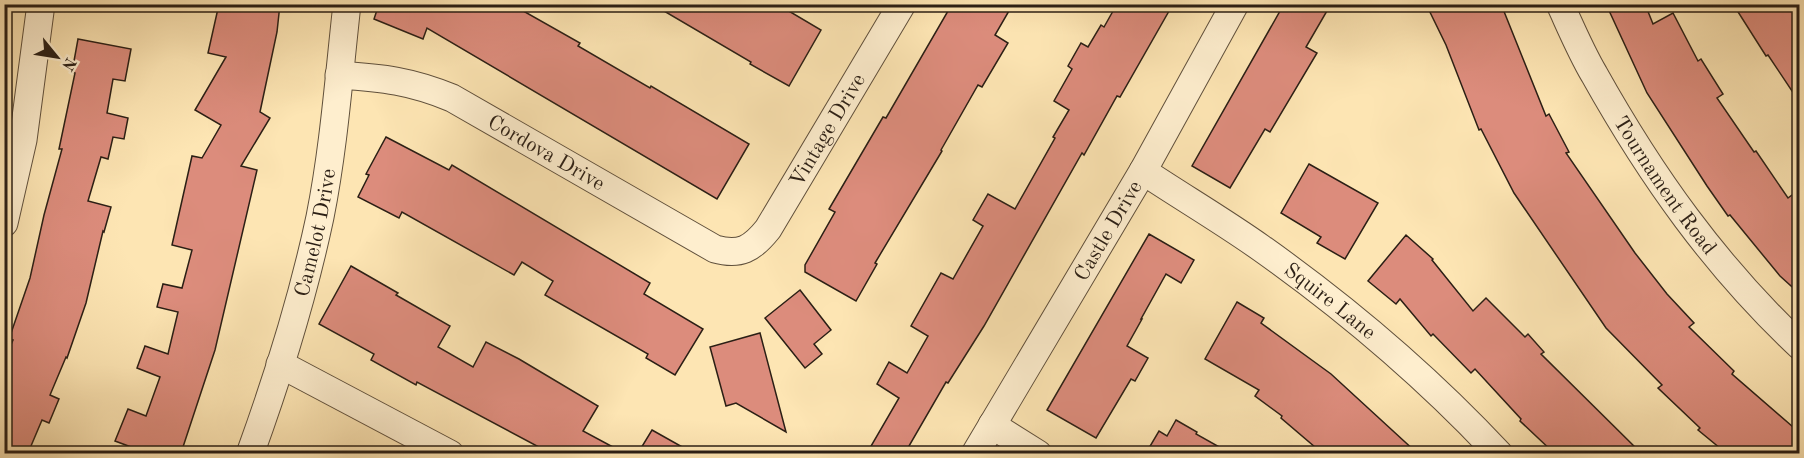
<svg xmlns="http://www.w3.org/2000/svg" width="1804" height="458" font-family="'Old Standard TT',serif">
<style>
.building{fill:#dc8c7c;stroke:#2b1f15;stroke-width:1.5}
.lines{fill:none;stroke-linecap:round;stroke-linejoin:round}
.minor-casing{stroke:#60503c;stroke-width:29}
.minor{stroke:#feeece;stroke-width:27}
.labels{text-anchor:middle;stroke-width:4.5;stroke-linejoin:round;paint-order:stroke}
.street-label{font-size:21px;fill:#2b1f15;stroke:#feeece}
</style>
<rect width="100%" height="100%" fill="#fde5b3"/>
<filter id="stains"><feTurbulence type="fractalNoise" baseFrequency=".00333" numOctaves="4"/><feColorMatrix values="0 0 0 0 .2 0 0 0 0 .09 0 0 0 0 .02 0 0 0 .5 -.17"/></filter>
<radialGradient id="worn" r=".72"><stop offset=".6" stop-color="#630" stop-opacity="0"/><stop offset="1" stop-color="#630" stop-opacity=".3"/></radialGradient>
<!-- building -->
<g class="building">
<path d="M219 4H280L277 32 260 112 270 118 241 166 257 170 215 350 181 453H128L131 447 115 441 128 409 146 416 160 377 137 368 145 346 168 354 178 312 157 307 163 284 182 288 192 250 172 245 192 156 202 158 221 125 195 110 226 57 208 53Z"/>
<path d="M379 4H511L580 43 578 46 650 88 651 86 749 144 717 199 427 28 423 39 374 19Z"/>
<path d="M652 4H777L821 30 789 86 750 64 751 62Z"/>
<path d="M952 4H1013L995 35 1008 43 982 87 978 85 941 150 942 151 875 263 877 264 856 301 805 272V265L835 212 829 209 883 117 886 118Z"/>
<path d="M1117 4H1173L1120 97 1117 96 1084 155 1082 153 984 326 948 383 946 382 905 453H867L899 398 877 384 889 362 907 373 928 336 911 326 941 273 953 279 983 226 973 220 988 194 1015 209 1055 138 1053 137 1069 110 1054 101 1072 69 1068 66 1081 43 1088 47 1101 25 1104 27Z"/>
<path d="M1284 4H1331L1306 47 1317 53 1270 132 1265 129 1230 188 1192 166Z"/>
<path d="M1426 4H1501L1546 116 1549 114 1569 152 1566 153 1635 253 1667 294 1694 323 1689 327 1734 371 1732 374 1800 433V453H1726L1698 430 1700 428 1658 388 1662 385 1606 328 1514 193 1481 129 1479 130 1446 45Z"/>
<path d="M1606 4H1645L1653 24 1673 13 1698 61 1701 59 1723 94 1717 98 1754 152 1756 151 1788 198 1800 189V294L1780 276 1730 215 1728 216 1707 186 1647 93Z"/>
<path d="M1733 4H1800V103L1768 55 1766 56Z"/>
<path d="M78 39 131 49 125 81 113 79 107 113 128 118 124 139 113 137 108 159 101 157 88 201 111 207 104 232 103 231 86 303 67 358 66 357 50 395 59 399 49 423 42 420 28 453H4V361L13 340 9 339 30 278 44 215 62 149H59L75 73 72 72Z"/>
<path d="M386 137 449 170 452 165 650 283 644 294 703 329 675 375 646 358 648 354 545 295 553 281 522 262 514 275 402 212 399 218 358 197 369 175 366 174Z"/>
<path d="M1309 164 1378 203 1345 259 1317 243 1321 237 1281 213Z"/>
<path d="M1149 234 1194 260 1181 283 1166 274 1141 319H1142L1127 346 1148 358 1135 381 1131 379 1096 438 1047 410Z"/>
<path d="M1406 235 1433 259 1432 260 1473 311 1486 298 1525 337 1528 334 1544 352 1541 354 1641 453H1554L1520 421 1521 419 1475 369 1471 373 1433 334 1431 336 1400 299 1396 304 1368 281Z"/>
<path d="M351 266 398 293 396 295 450 326 438 347 473 367 486 342 519 359 598 406 583 431 624 453H550L417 382 416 385 371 360 374 354 319 324Z"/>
<path d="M800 290 831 330 814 344 822 354 805 368 765 318Z"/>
<path d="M1237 302 1264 318 1261 323 1331 374 1417 453H1322L1281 418 1282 416 1255 396 1259 390 1205 359Z"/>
<path d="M760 333 786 432 736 403 726 406 710 347Z"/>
<path d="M1176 420 1197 432 1196 434 1230 453H1146L1159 431 1167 436Z"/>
<path d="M652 430 693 453H638Z"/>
</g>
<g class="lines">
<!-- minor casing -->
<g class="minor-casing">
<g id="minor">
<path id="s1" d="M1560 4C1571 28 1581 52 1594 74 1651 176 1715 266 1800 346"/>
<path id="s2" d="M339 75C383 78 411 81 452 98L715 249C740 256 752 249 768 229L902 4"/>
<path id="s3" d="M1143 171C1182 197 1223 221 1261 248 1347 309 1427 377 1499 454"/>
<path d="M4 223 23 140 41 4"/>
<path d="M280 364 450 454"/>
<path d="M992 425 1038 454"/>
<path id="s4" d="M250 454C278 377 303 297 320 217 334 147 339 75 347 4"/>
<path id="s5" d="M975 454 1143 171 1235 4"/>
</g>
</g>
<!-- minor -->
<use href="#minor" class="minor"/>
</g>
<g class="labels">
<!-- street labels -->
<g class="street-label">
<text dy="7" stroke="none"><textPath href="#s2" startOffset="596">Vintage Drive</textPath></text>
<text dy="7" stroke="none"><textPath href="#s2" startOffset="225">Cordova Drive</textPath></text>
<text dy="7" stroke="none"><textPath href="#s1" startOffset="210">Tournament Road</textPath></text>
<text dy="7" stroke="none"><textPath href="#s5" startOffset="260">Castle Drive</textPath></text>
<text dy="7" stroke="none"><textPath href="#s4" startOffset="231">Camelot Drive</textPath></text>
<text dy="7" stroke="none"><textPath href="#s3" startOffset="228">Squire Lane</textPath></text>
</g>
</g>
<!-- margin -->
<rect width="1804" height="458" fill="none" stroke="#fde5b3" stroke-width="24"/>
<rect x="6" y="6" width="1792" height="446" fill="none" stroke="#2b1f15" stroke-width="3"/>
<rect x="12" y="12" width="1780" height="434" fill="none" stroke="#2b1f15" stroke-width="1.5"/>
<!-- north arrow -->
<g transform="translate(57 57) rotate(120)" stroke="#feeece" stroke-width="4.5" paint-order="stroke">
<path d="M0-4.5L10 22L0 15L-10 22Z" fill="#2b1f15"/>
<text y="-9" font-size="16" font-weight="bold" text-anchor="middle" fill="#2b1f15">N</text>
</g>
<rect width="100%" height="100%" filter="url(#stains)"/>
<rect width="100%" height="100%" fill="url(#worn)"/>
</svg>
